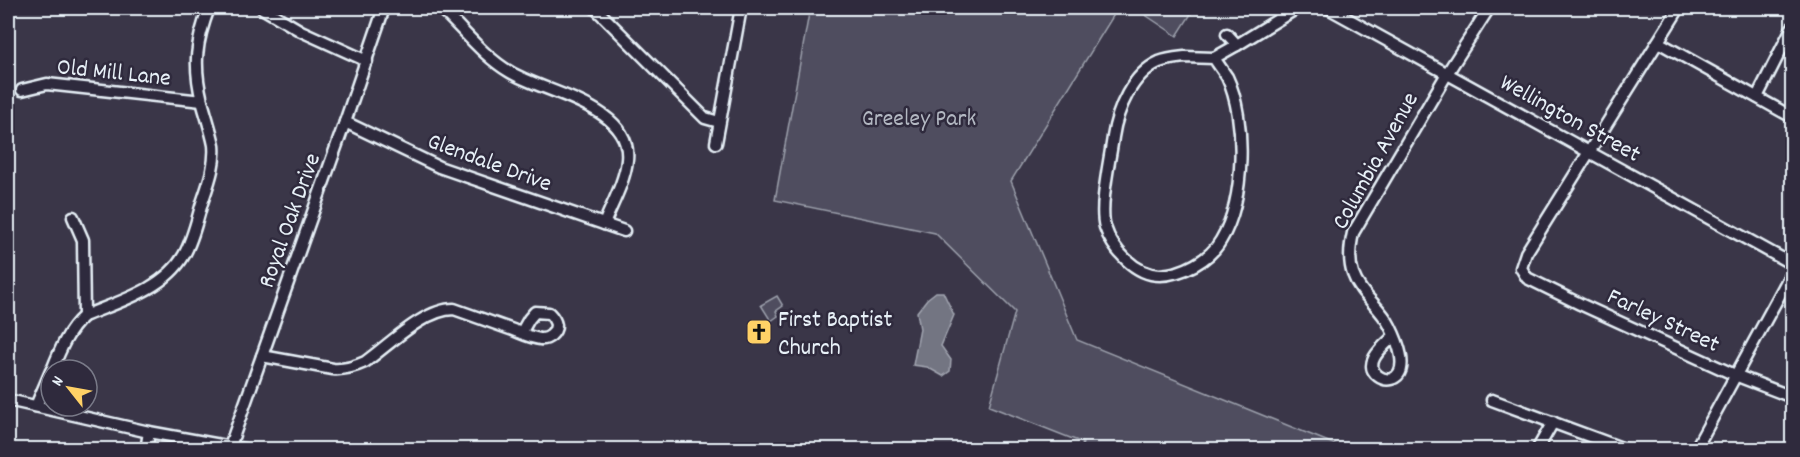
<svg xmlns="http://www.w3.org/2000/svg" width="1800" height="457" font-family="Dekko,sans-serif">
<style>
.green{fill:#504e5f;stroke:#9ca0ac;stroke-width:1.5}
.water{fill:#737482;stroke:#a2a6b1;stroke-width:1.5}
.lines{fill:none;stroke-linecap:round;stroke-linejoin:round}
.minor-casing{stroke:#e8f1f8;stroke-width:15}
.minor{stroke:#2f2a3d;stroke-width:10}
.labels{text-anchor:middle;stroke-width:5;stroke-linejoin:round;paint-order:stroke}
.street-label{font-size:24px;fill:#e8f1f8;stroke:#2f2a3d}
.park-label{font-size:24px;fill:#b3b8c2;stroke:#2f2a3d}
.poi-label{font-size:24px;fill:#e8f1f8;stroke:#2f2a3d;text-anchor:start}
</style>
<rect width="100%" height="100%" fill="#3a3648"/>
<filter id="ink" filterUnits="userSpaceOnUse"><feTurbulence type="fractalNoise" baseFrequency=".0167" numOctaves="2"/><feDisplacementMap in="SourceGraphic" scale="12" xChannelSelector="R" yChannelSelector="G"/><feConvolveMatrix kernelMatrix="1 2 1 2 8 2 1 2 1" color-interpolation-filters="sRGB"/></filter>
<g filter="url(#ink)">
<!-- green -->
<g class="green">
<path d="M810 8H1118L1011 181 1077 340 1346 449H1081L1083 443 989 406 1015 312 935 233 775 200Z"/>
<path d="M1135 8H1182L1191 14 1177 36Z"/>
<path d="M777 296 783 306 776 311 778 316 771 321 761 305Z"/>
</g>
<!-- water -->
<path class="water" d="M936 292H943L954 315 941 346 951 360 950 371 943 376 927 367 913 365 920 329 917 312 927 299Z"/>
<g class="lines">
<!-- minor casing -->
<g class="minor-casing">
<g id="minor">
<path d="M262 8 301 31 367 61"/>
<path d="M440 8C463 29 483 56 510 72 544 93 633 106 627 160 625 181 612 204 604 224"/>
<path d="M595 8 705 118 719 122"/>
<path d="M1328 8 1792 264"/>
<path d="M1679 8 1526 253 1521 268 1527 278 1580 304 1735 375 1792 397"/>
<path d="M1227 34 1237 45 1297 8"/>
<path d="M1658 42 1792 117"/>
<path d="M1185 57 1214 58C1218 64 1223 71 1227 77 1247 119 1245 200 1221 240 1210 260 1183 274 1160 275 1135 275 1112 249 1105 227 1099 206 1110 160 1113 137 1117 110 1132 74 1159 62 1167 59 1177 58 1185 57Z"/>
<path d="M1214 58 1237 45"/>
<path d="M22 90 47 84 202 101"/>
<path d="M1757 97 1792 28"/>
<path d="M345 122 439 167 624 231"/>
<path d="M716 143 741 8"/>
<path d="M73 217 83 240 84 316"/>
<path d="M1394 336C1385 345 1361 363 1378 376 1382 379 1387 380 1391 379 1412 373 1396 338 1390 326 1380 306 1360 295 1353 274 1348 260 1350 246 1353 233L1448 72 1489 8"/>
<path d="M262 356 333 369C345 370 354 367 365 362 389 345 424 309 454 309 474 316 493 323 513 330 521 333 531 338 540 339 548 340 556 333 556 325 555 319 552 316 549 313L535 312 529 319 521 333"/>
<path d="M52 370C60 350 68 330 84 316 118 302 165 289 184 255 193 239 197 220 202 203 208 185 216 165 214 145 211 130 206 116 202 101 193 65 196 42 209 8"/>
<path d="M8 400 149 432 248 450"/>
<path d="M1492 400 1627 450"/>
<path d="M36 406 51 371"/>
<path d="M230 446 345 122 384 8"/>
<path d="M146 450 149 432"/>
<path d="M1537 450 1553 422"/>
<path d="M1695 450 1792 272"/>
</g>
</g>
<!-- minor -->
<use href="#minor" class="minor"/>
</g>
</g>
<!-- icons -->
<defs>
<g id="church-square" transform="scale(1.35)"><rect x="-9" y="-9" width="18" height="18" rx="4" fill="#ffd166" stroke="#2f2a3d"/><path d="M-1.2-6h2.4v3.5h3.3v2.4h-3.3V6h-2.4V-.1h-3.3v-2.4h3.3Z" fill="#111"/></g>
</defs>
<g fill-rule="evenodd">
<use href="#church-square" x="759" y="332"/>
</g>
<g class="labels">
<!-- street labels -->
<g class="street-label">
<text transform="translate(114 71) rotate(6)" y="8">Old Mill Lane</text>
<text transform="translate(1571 117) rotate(29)" y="8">Wellington Street</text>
<text transform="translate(1374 160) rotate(-61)" y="8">Columbia Avenue</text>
<text transform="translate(490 161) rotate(20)" y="8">Glendale Drive</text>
<text transform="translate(288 220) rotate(-70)" y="8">Royal Oak Drive</text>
<text transform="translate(1664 319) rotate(25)" y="8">Farley Street</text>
</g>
<!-- park labels -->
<g class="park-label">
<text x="919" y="125">Greeley Park</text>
</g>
<!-- poi labels -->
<g class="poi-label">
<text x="778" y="326">First Baptist<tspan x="778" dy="28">Church</tspan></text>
</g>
</g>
<!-- margin -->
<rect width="1800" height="457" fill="none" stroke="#2f2a3d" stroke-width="30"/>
<rect x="15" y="15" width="1770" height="427" fill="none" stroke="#e8f1f8" stroke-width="2" filter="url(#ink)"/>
<!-- north arrow -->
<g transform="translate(69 388) rotate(301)"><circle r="28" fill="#2f2a3d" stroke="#797a88" stroke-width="1.5"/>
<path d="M0-4.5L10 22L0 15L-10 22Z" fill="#ffd166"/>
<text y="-9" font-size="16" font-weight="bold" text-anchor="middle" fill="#e8f1f8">N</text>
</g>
</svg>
